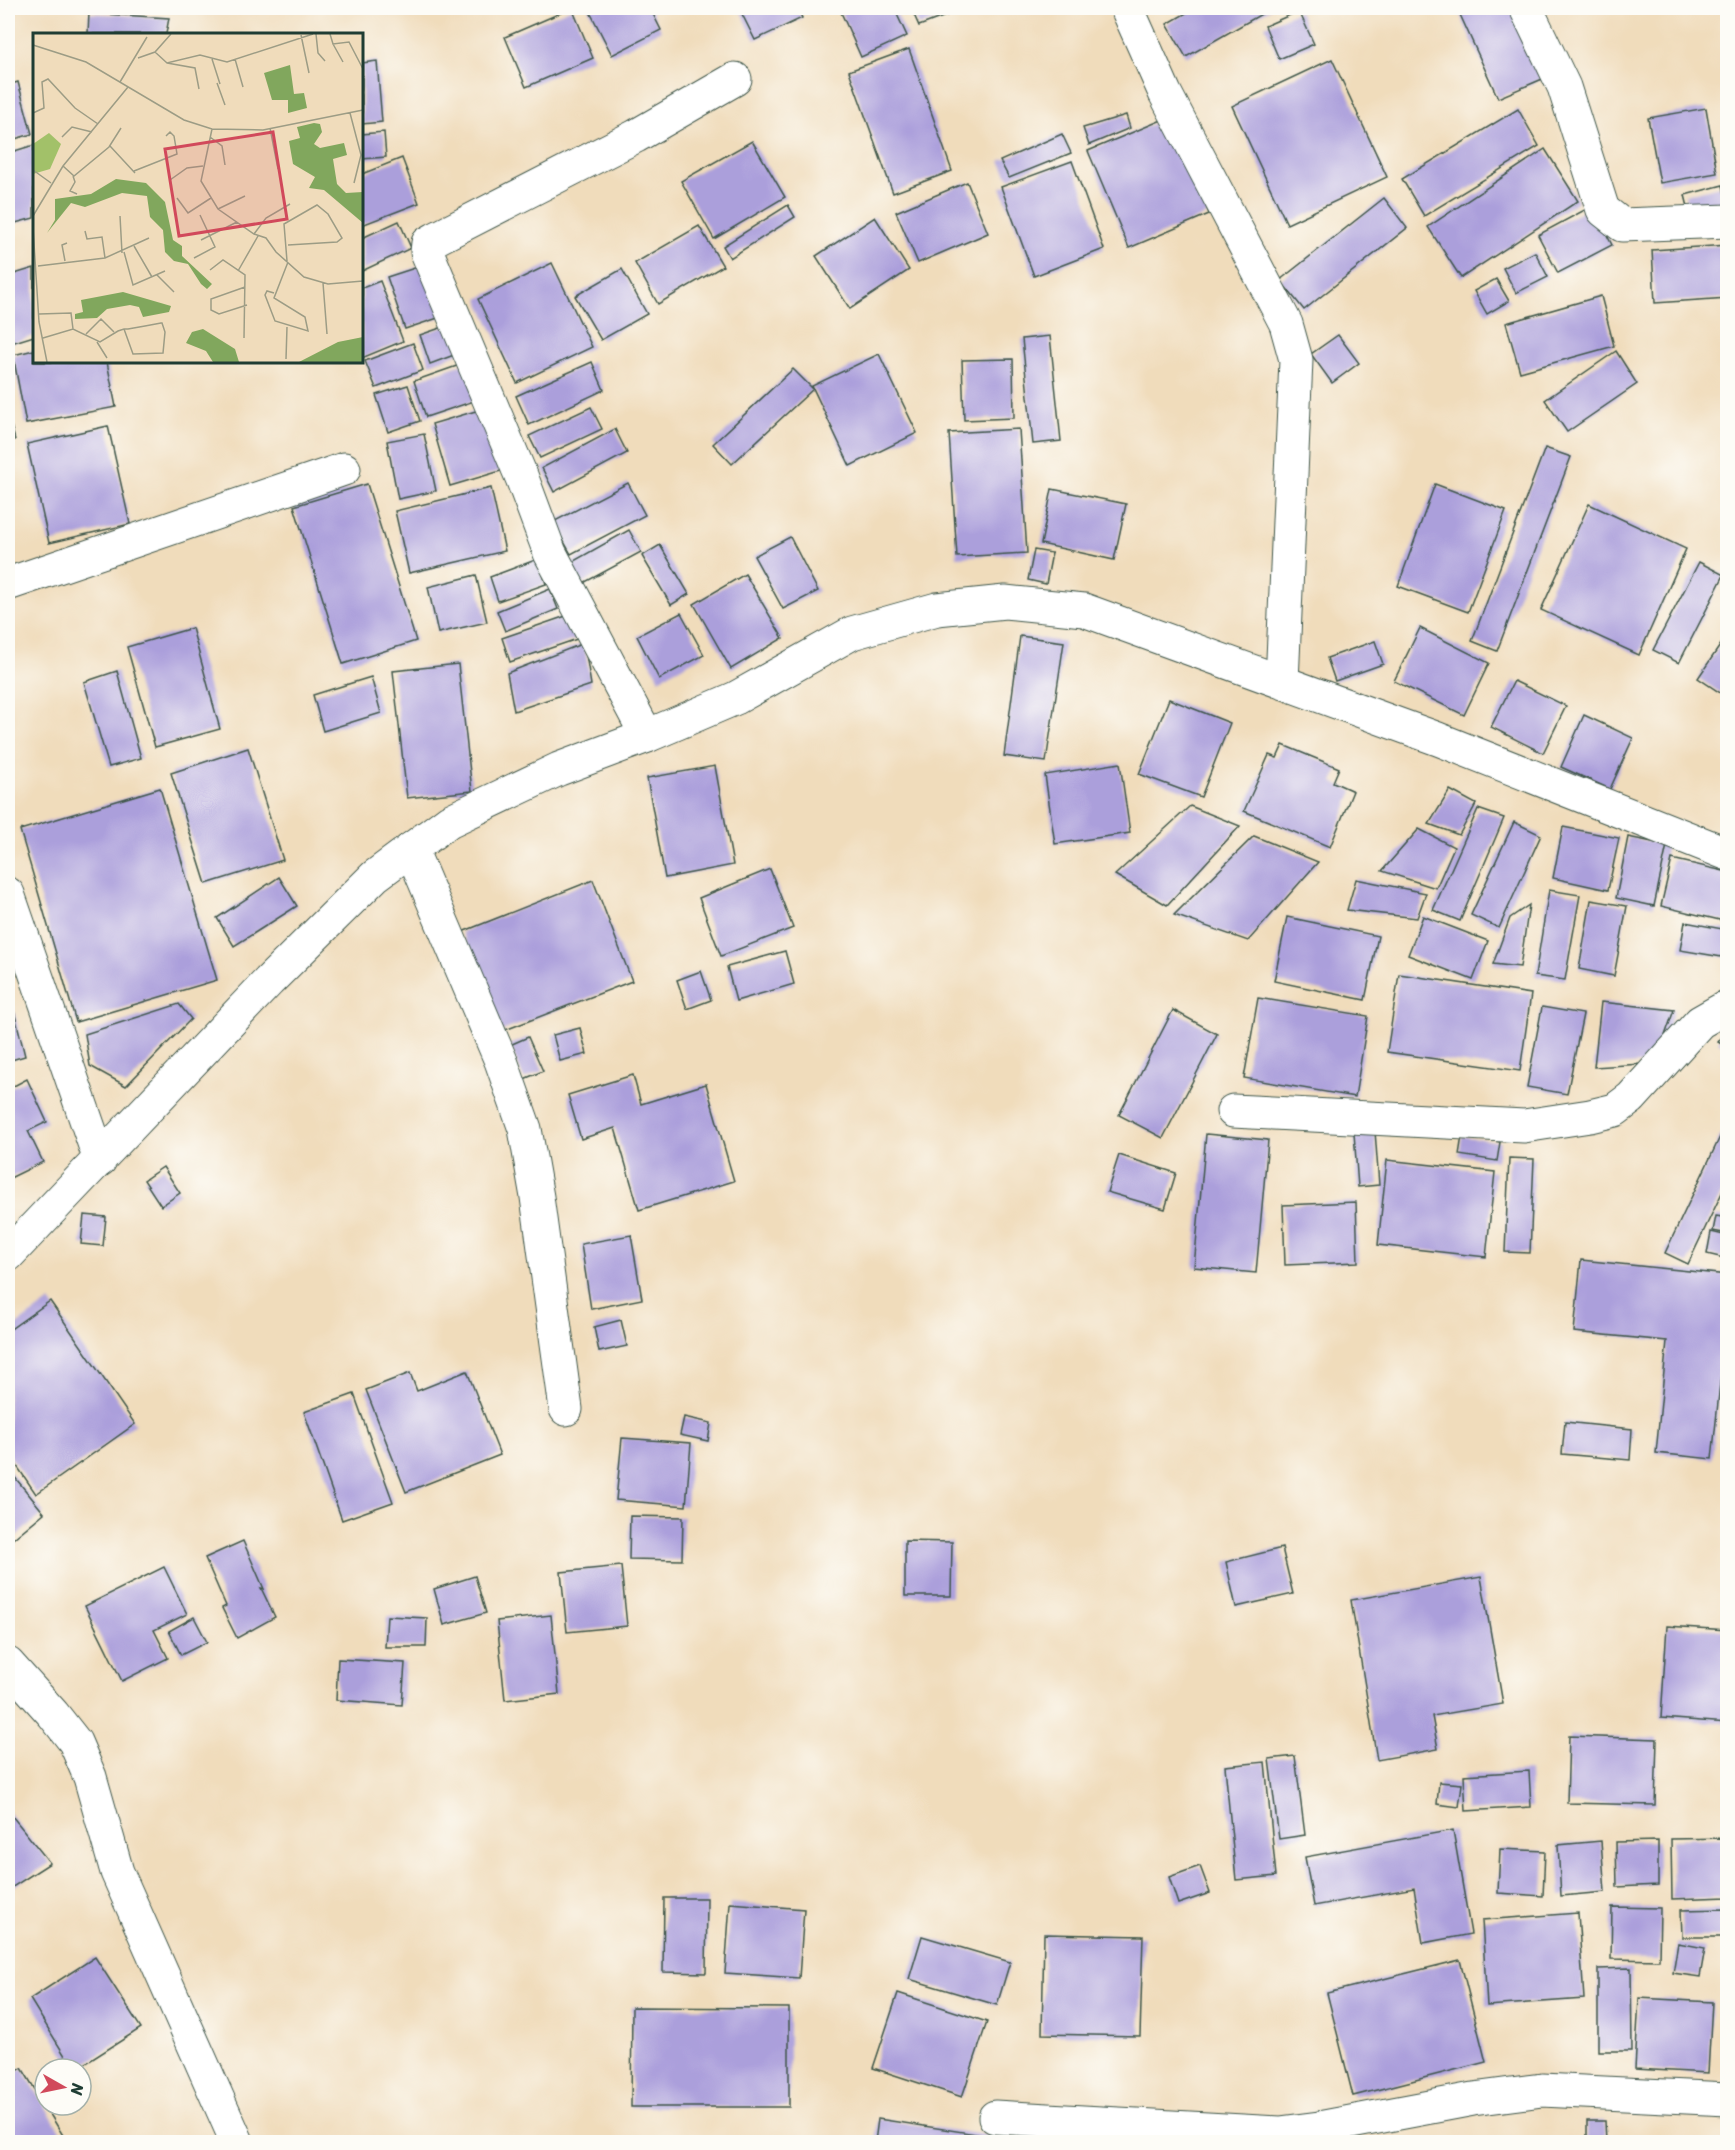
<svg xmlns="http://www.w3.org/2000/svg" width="1735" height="2150" font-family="Sriracha,sans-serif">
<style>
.building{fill:#ab9fdb}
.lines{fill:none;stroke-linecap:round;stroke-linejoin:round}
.street-casing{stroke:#3e5548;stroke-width:35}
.street{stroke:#fff;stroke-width:33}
.inset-road{fill:none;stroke:#9c9c85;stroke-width:1.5}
.view{fill:#d1495b;fill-opacity:0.15;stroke:#d1495b;stroke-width:3}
.inset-edge{fill:none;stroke:#1f3d34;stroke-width:3}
</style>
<rect width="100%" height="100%" fill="#fdfcf7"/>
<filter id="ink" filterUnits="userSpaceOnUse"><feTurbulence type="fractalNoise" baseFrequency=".0167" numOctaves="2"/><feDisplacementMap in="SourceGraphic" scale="12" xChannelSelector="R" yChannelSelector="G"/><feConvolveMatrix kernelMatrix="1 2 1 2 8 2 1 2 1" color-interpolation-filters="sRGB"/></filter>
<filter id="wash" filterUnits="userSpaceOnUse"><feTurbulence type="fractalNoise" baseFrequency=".008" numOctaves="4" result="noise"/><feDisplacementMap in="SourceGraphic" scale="24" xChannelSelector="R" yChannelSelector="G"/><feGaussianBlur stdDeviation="1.35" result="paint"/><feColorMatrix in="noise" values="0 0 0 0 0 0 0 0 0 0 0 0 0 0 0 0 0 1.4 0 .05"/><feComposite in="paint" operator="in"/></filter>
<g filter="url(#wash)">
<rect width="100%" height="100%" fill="#f0dcbb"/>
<g id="blocks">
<!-- building -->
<g class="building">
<path d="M572 8 593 58 526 87 505 37Z"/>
<path d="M588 8H650L661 30 612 55Z"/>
<path d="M739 8H797L802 18 755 40Z"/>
<path d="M839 8H894L907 36 861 57Z"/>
<path d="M911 8H945L948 15 919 26Z"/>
<path d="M1195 8H1272L1186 57 1167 24Z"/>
<path d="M1457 8H1516L1547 77 1498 98Z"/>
<path d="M1299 11 1314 44 1279 59 1265 26Z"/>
<path d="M89 13 169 18 166 34H88Z"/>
<path d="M909 49 952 171 893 193 849 71Z"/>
<path d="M1332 59 1387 177 1287 224 1232 106Z"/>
<path d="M377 61 382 122 362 124V63Z"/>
<path d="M18 82 32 134 8 141V85Z"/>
<path d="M1706 108 1717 173 1660 183 1648 118Z"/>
<path d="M1518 109 1539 146 1424 216 1402 179Z"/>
<path d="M1126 115 1130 128 1089 145 1083 128Z"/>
<path d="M1169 117 1209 214 1129 248 1088 151Z"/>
<path d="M384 132 386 157 362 159V134Z"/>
<path d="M1062 134 1071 153 1009 178 1000 161Z"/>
<path d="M752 141 785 197 714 239 681 181Z"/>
<path d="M34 145V218L8 225V153Z"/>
<path d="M1545 149 1578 201 1461 278 1428 227Z"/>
<path d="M402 158 419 203 362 225V174Z"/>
<path d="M1072 161 1104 249 1034 276 1001 187Z"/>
<path d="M967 182 988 233 918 263 896 212Z"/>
<path d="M1723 185 1728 209 1691 219 1685 195Z"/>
<path d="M1384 198 1407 228 1304 310 1280 280Z"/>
<path d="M788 205 795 217 730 258 723 246Z"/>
<path d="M1592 206 1612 245 1558 273 1538 235Z"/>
<path d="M875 217 909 270 850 309 816 256Z"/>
<path d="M399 221 411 248 362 271V238Z"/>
<path d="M699 226 723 266 658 304 635 263Z"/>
<path d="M1728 245V298L1655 303 1652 250Z"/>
<path d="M1535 252 1548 277 1516 293 1503 268Z"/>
<path d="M552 263 592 347 517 383 478 299Z"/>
<path d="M427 264 444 316 405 329 387 277Z"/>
<path d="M34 268V336L8 344V276Z"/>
<path d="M622 269 647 314 601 340 575 296Z"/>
<path d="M1496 279 1509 301 1487 314 1474 291Z"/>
<path d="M380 281 403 341 362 358V288Z"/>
<path d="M1601 296 1614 346 1520 372 1506 323Z"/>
<path d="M452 324 462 352 430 364 420 335Z"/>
<path d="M1338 335 1359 363 1332 383 1311 354Z"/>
<path d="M1050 336 1061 441 1033 444 1022 339Z"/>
<path d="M413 343 423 370 376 388 365 361Z"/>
<path d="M34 350V362H107L116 407 26 424 13 355Z"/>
<path d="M1616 351 1637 384 1567 432 1545 400Z"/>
<path d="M879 354 917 433 850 466 812 386Z"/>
<path d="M1013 359 1014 418 964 420 962 360Z"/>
<path d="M471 361 483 398 426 417 414 381Z"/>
<path d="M592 362 604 390 529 425 516 396Z"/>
<path d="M793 369 813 389 732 464 713 444Z"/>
<path d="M408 385 420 421 388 432 376 395Z"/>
<path d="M591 407 602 429 540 458 529 436Z"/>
<path d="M486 408 504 470 450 486 432 424Z"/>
<path d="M8 414 15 440 8 442Z"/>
<path d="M108 426 130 524 49 543 27 444Z"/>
<path d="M615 429 627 453 554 492 542 468Z"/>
<path d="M1019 429 1027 553 957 557 949 433Z"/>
<path d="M424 434 436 491 398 499 387 441Z"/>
<path d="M1545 448 1571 457 1497 651 1472 641Z"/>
<path d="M628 483 645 515 571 554 553 522Z"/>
<path d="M367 484 416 641 343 664 294 506Z"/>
<path d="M1435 484 1506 511 1468 612 1398 586Z"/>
<path d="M491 488 505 551 409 573 395 511Z"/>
<path d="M1052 489 1126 504 1114 560 1041 544Z"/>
<path d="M1589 504 1686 549 1639 655 1541 610Z"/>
<path d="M629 530 641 552 576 587 565 566Z"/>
<path d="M790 537 818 591 783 609 754 556Z"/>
<path d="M660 545 689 594 671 605 642 556Z"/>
<path d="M1034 550 1052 553 1046 584 1028 580Z"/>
<path d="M538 559 546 584 498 601 490 577Z"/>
<path d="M1699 562 1724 575 1679 663 1653 650Z"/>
<path d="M745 574 783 638 731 669 694 604Z"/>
<path d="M476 575 487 622 438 633 428 587Z"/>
<path d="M550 589 558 609 505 631 497 611Z"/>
<path d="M681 613 704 655 659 679 637 636Z"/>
<path d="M569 615 577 639 510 662 502 638Z"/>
<path d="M192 628 220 729 155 747 127 647Z"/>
<path d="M1420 628 1489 663 1464 715 1394 681Z"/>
<path d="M1728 634V698L1698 678Z"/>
<path d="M1020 636 1064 642 1046 762 1004 756Z"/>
<path d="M1375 641 1383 664 1335 681 1327 658Z"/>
<path d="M584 643 591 685 514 711 507 673Z"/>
<path d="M458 664 472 791 407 798 393 671Z"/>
<path d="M117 671 141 758 109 767 84 682Z"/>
<path d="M371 677 381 713 323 731 313 695Z"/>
<path d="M1514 681 1566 706 1543 753 1491 727Z"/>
<path d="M1169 699 1230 723 1201 797 1139 774Z"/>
<path d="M1584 715 1633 738 1610 789 1561 767Z"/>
<path d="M1283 745 1339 768 1333 782 1353 791 1330 847 1244 811 1269 755 1277 758Z"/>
<path d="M248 748 283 860 206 884 171 773Z"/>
<path d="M1120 763 1130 833 1055 844 1045 775Z"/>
<path d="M715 766 733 865 665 878 647 778Z"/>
<path d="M160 788 217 980 76 1022 20 830Z"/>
<path d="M1450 790 1476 804 1459 835 1429 824Z"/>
<path d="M1190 806 1240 826 1167 905 1115 875Z"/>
<path d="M1478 809 1504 818 1460 921 1433 910Z"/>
<path d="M1514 822 1541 835 1499 928 1471 915Z"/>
<path d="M1563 827 1619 838 1608 890 1553 878Z"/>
<path d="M1419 829 1454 847 1436 888 1382 871Z"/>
<path d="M1254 836 1318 862 1248 941 1174 915Z"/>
<path d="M1628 837 1667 845 1654 906 1616 898Z"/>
<path d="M1672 859 1728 872V922L1661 906Z"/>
<path d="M770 869 793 928 721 956 699 898Z"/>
<path d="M279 877 297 906 234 946 217 918Z"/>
<path d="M1356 879 1426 893 1417 918 1347 910Z"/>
<path d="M593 880 632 981 500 1032 462 932Z"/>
<path d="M1549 890 1580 895 1565 980 1535 976Z"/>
<path d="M1591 900 1627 906 1614 976 1579 969Z"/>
<path d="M1529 905 1520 967 1493 964 1510 918Z"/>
<path d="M1423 916 1488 941 1473 980 1408 955Z"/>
<path d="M1287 917 1378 936 1365 1000 1274 981Z"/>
<path d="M1685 922 1728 930V958L1680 950Z"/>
<path d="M785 951 794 984 736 1001 727 967Z"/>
<path d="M701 971 711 1000 687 1009 677 980Z"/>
<path d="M1399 974 1531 994 1520 1071 1387 1052Z"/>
<path d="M1258 998 1368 1016 1355 1097 1244 1078Z"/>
<path d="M1601 1002 1674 1010 1662 1044 1642 1064 1594 1067Z"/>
<path d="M179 1004 191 1019 126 1086 90 1066 85 1034Z"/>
<path d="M13 1007 25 1056 8 1061V1008Z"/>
<path d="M1542 1007 1583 1014 1567 1094 1527 1087Z"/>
<path d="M1173 1010 1217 1034 1163 1138 1119 1115Z"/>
<path d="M580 1028 587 1054 560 1061 553 1035Z"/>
<path d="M1728 1029V1048L1718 1042Z"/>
<path d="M528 1037 543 1071 524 1079 510 1045Z"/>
<path d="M633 1075 641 1104 706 1084 734 1181 639 1210 615 1128 581 1139 568 1095Z"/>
<path d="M27 1079 47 1122 28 1131 43 1162 8 1179V1089Z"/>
<path d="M1728 1120V1180L1688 1264 1665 1253Z"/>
<path d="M1375 1131 1379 1185 1358 1187 1354 1133Z"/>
<path d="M1206 1134 1268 1140 1256 1273 1194 1267Z"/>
<path d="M1462 1136 1500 1142 1497 1161 1459 1155Z"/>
<path d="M1119 1155 1176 1173 1165 1209 1107 1192Z"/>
<path d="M1509 1158 1534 1159 1530 1253 1505 1252Z"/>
<path d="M1387 1160 1495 1172 1486 1257 1378 1245Z"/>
<path d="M163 1167 180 1193 161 1206 144 1180Z"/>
<path d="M1356 1202 1358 1262 1285 1265 1283 1205Z"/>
<path d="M84 1215 106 1217 103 1246 81 1244Z"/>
<path d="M1716 1216 1728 1218V1234L1713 1231Z"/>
<path d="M1711 1232 1728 1236V1259L1707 1254Z"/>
<path d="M631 1235 642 1299 591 1309 581 1244Z"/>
<path d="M1581 1260 1728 1275V1308L1712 1459 1656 1453 1667 1341 1574 1332Z"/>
<path d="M50 1301 135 1424 36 1494 8 1453V1331Z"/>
<path d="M621 1320 627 1346 599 1352 594 1327Z"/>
<path d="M467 1371 500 1455 406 1492 366 1390 410 1373 417 1391Z"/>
<path d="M354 1394 393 1502 342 1520 304 1412Z"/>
<path d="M684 1417 711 1423 708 1441 680 1435Z"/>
<path d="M1565 1422 1632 1429 1630 1460 1562 1454Z"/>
<path d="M622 1438 691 1443 686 1506 616 1500Z"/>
<path d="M8 1469 44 1513 8 1543Z"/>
<path d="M630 1516 683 1517 682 1560 629 1559Z"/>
<path d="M243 1541 264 1589 261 1588 275 1617 237 1638 222 1608 226 1606 205 1558Z"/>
<path d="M905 1541 952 1542 951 1596H905Z"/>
<path d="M1282 1548 1293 1594 1236 1607 1226 1562Z"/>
<path d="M621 1566 627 1626 567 1632 561 1572Z"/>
<path d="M164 1567 187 1614 154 1630 168 1658 122 1681 85 1606Z"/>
<path d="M475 1576 486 1613 444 1625 434 1589Z"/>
<path d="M1481 1577 1503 1704 1432 1716 1438 1749 1377 1760 1351 1600Z"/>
<path d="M551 1615 559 1694 505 1700 497 1621Z"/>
<path d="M387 1616 427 1618 426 1647H385Z"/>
<path d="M194 1617 207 1642 181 1655 169 1631Z"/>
<path d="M1667 1626 1728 1630V1723L1661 1718Z"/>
<path d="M338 1659 405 1663 402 1705 336 1700Z"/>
<path d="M1569 1736 1657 1739 1655 1805 1567 1803Z"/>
<path d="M1295 1756 1305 1835 1279 1839 1269 1759Z"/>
<path d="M1265 1762 1276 1876 1236 1880 1225 1766Z"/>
<path d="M1529 1771 1531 1807 1466 1811 1464 1775Z"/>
<path d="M1439 1782 1462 1784 1459 1807 1437 1804Z"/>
<path d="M8 1811 50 1863 8 1890Z"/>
<path d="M1453 1830 1471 1934 1423 1943 1414 1888 1314 1906 1305 1857Z"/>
<path d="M1728 1838V1897L1672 1899 1671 1839Z"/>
<path d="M1601 1841 1605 1892 1561 1896 1558 1845Z"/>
<path d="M1658 1841V1885L1617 1887 1616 1842Z"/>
<path d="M1500 1849 1545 1851 1543 1896 1498 1893Z"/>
<path d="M1200 1866 1210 1893 1178 1904 1169 1877Z"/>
<path d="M664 1898H707L706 1973 663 1972Z"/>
<path d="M730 1903 804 1909 799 1978 725 1973Z"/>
<path d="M1612 1907 1660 1908 1659 1960 1611 1959Z"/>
<path d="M1728 1909V1937H1682L1681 1910Z"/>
<path d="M1578 1913 1584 1999 1487 2006 1482 1920Z"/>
<path d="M1044 1934 1143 1936 1140 2036 1042 2034Z"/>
<path d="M922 1936 1010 1962 997 2005 909 1979Z"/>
<path d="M1678 1943 1705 1948 1700 1977 1673 1973Z"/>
<path d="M95 1957 141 2028 77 2069H73L30 1999Z"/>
<path d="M1460 1960 1486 2062 1353 2096 1327 1993Z"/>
<path d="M1631 1968 1632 2051H1598V1969Z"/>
<path d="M898 1993 987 2022 962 2097 873 2068Z"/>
<path d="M1639 1998 1712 2002 1708 2073 1635 2069Z"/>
<path d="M632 2007 789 2008V2107H631Z"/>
<path d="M22 2068 67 2142H8V2076Z"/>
<path d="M878 2119 996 2137 995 2142H875Z"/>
<path d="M1587 2121H1605L1606 2142H1587Z"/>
</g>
</g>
</g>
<g filter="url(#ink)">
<use href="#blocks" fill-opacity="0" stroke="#3e5548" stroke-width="1.5"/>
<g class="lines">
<!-- street casing -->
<g class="street-casing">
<g id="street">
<path d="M1127 8 1165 93 1286 324 1296 360 1282 682"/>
<path d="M1526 8 1564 87 1603 210 1622 225 1728 221"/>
<path d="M8 584 344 469"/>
<path d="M647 736 550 553 522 478 427 252 428 243 435 239 636 136 735 79"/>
<path d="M411 849 501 1061 525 1129 537 1197 566 1409"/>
<path d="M8 894 100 1160"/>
<path d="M1233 1111 1524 1126 1590 1116 1615 1110 1631 1098 1700 1022 1728 1006"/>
<path d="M8 1255 269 981 375 876 449 821 559 769 647 736 736 698 852 633 937 609 1005 602 1084 610 1438 739 1728 854"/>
<path d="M8 1664 53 1714 75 1742 90 1777 117 1872 237 2142"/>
<path d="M995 2117 1280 2133 1319 2128 1473 2099 1542 2090 1728 2099"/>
</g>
</g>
<!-- street -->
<use href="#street" class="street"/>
</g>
</g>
<!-- overview -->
<g transform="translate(33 33)">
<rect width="330" height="330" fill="#f0dcbb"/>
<path d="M16 100 28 111 17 136 0 141V111Z" fill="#a2c169"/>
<path d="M257 32 261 61 271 60 274 75 255 80V67H239L231 40ZM281 90 287 91 289 99 281 111 287 115 311 110 314 122 300 126 304 151 313 160 330 159V190L291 157 276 155 282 144 260 131 256 108 267 105 264 94ZM83 146 113 150 132 169 140 207 149 213V223L179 251 174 256 168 251 155 231 141 228 132 219 130 197 117 184 114 163 89 160 52 174 38 170 14 200 22 187V166L58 161ZM90 259 138 273 136 279 110 284 106 274 97 272 74 276 64 285 42 286V281L50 279 48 267ZM170 296 202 316 206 329H180L173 318 153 310 159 299ZM330 304V329H266L305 309Z" fill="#81a75d"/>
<path class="inset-road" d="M283 1 285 20 292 28M297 1 300 11 316 9 330 36M268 2 276 40M300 11 310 29M0 12 53 29 151 87 179 96 230 97 330 77M122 19 134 30 167 22 194 29 280 1M105 25 122 19 138 1M179 26 187 51M202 26 210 54M134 30 162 35 166 56M87 49 114 4M184 50 192 72M0 80 11 75 9 49 15 46 42 75 65 91M317 80 328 122 321 150M237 95 245 136M179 96 168 148 185 176 221 201 233 205 243 219 271 244 295 251 330 248M29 104 39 94 59 99M177 104 189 113 192 132M77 113 102 140M30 133 41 143 76 114 88 95M0 137 18 150M101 138 144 121 141 103 137 99 133 103M40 143 42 149 37 158 44 161M137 147 154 135 170 133M144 165 155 180 178 165M185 176 212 163M0 183 30 133 95 54M87 183 89 220M0 195 6 289 14 329M52 198 54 206 69 204 72 225M221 201 233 185 257 171M168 207 204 189M101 213 119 244M91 219 100 252 132 238M161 225 182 214 167 182M32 228 29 212 34 210M254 228 251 191 284 172 295 181 309 205 304 209 255 212M5 233 72 225 116 205M177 237 190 227 212 242 211 305M205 238 225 203M124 242 141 259M290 250 294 301M212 254 178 266V277L186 281 214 272M241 260 234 258 232 262 242 288 275 298 272 284 241 265 255 229M6 281 38 280 40 296M53 301 68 286 81 299M10 305 40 296 67 309 85 298 91 296H95L112 293 128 290H129L132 299 130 320 100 321 91 296M64 309 74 325M253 326 254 294"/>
<path class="view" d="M240 99 254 186 146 203 132 116Z"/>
<rect width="330" height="330" class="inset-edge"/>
</g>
<!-- margin -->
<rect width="1735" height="2150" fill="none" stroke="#fdfcf7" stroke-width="30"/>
<!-- north arrow -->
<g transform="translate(63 2087) rotate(99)"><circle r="28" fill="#fdfcf7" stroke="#a4b0a9" stroke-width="1.5"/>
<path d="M0-4.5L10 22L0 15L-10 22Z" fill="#d1495b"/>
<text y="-9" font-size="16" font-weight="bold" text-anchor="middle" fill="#1f3d34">N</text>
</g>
</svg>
